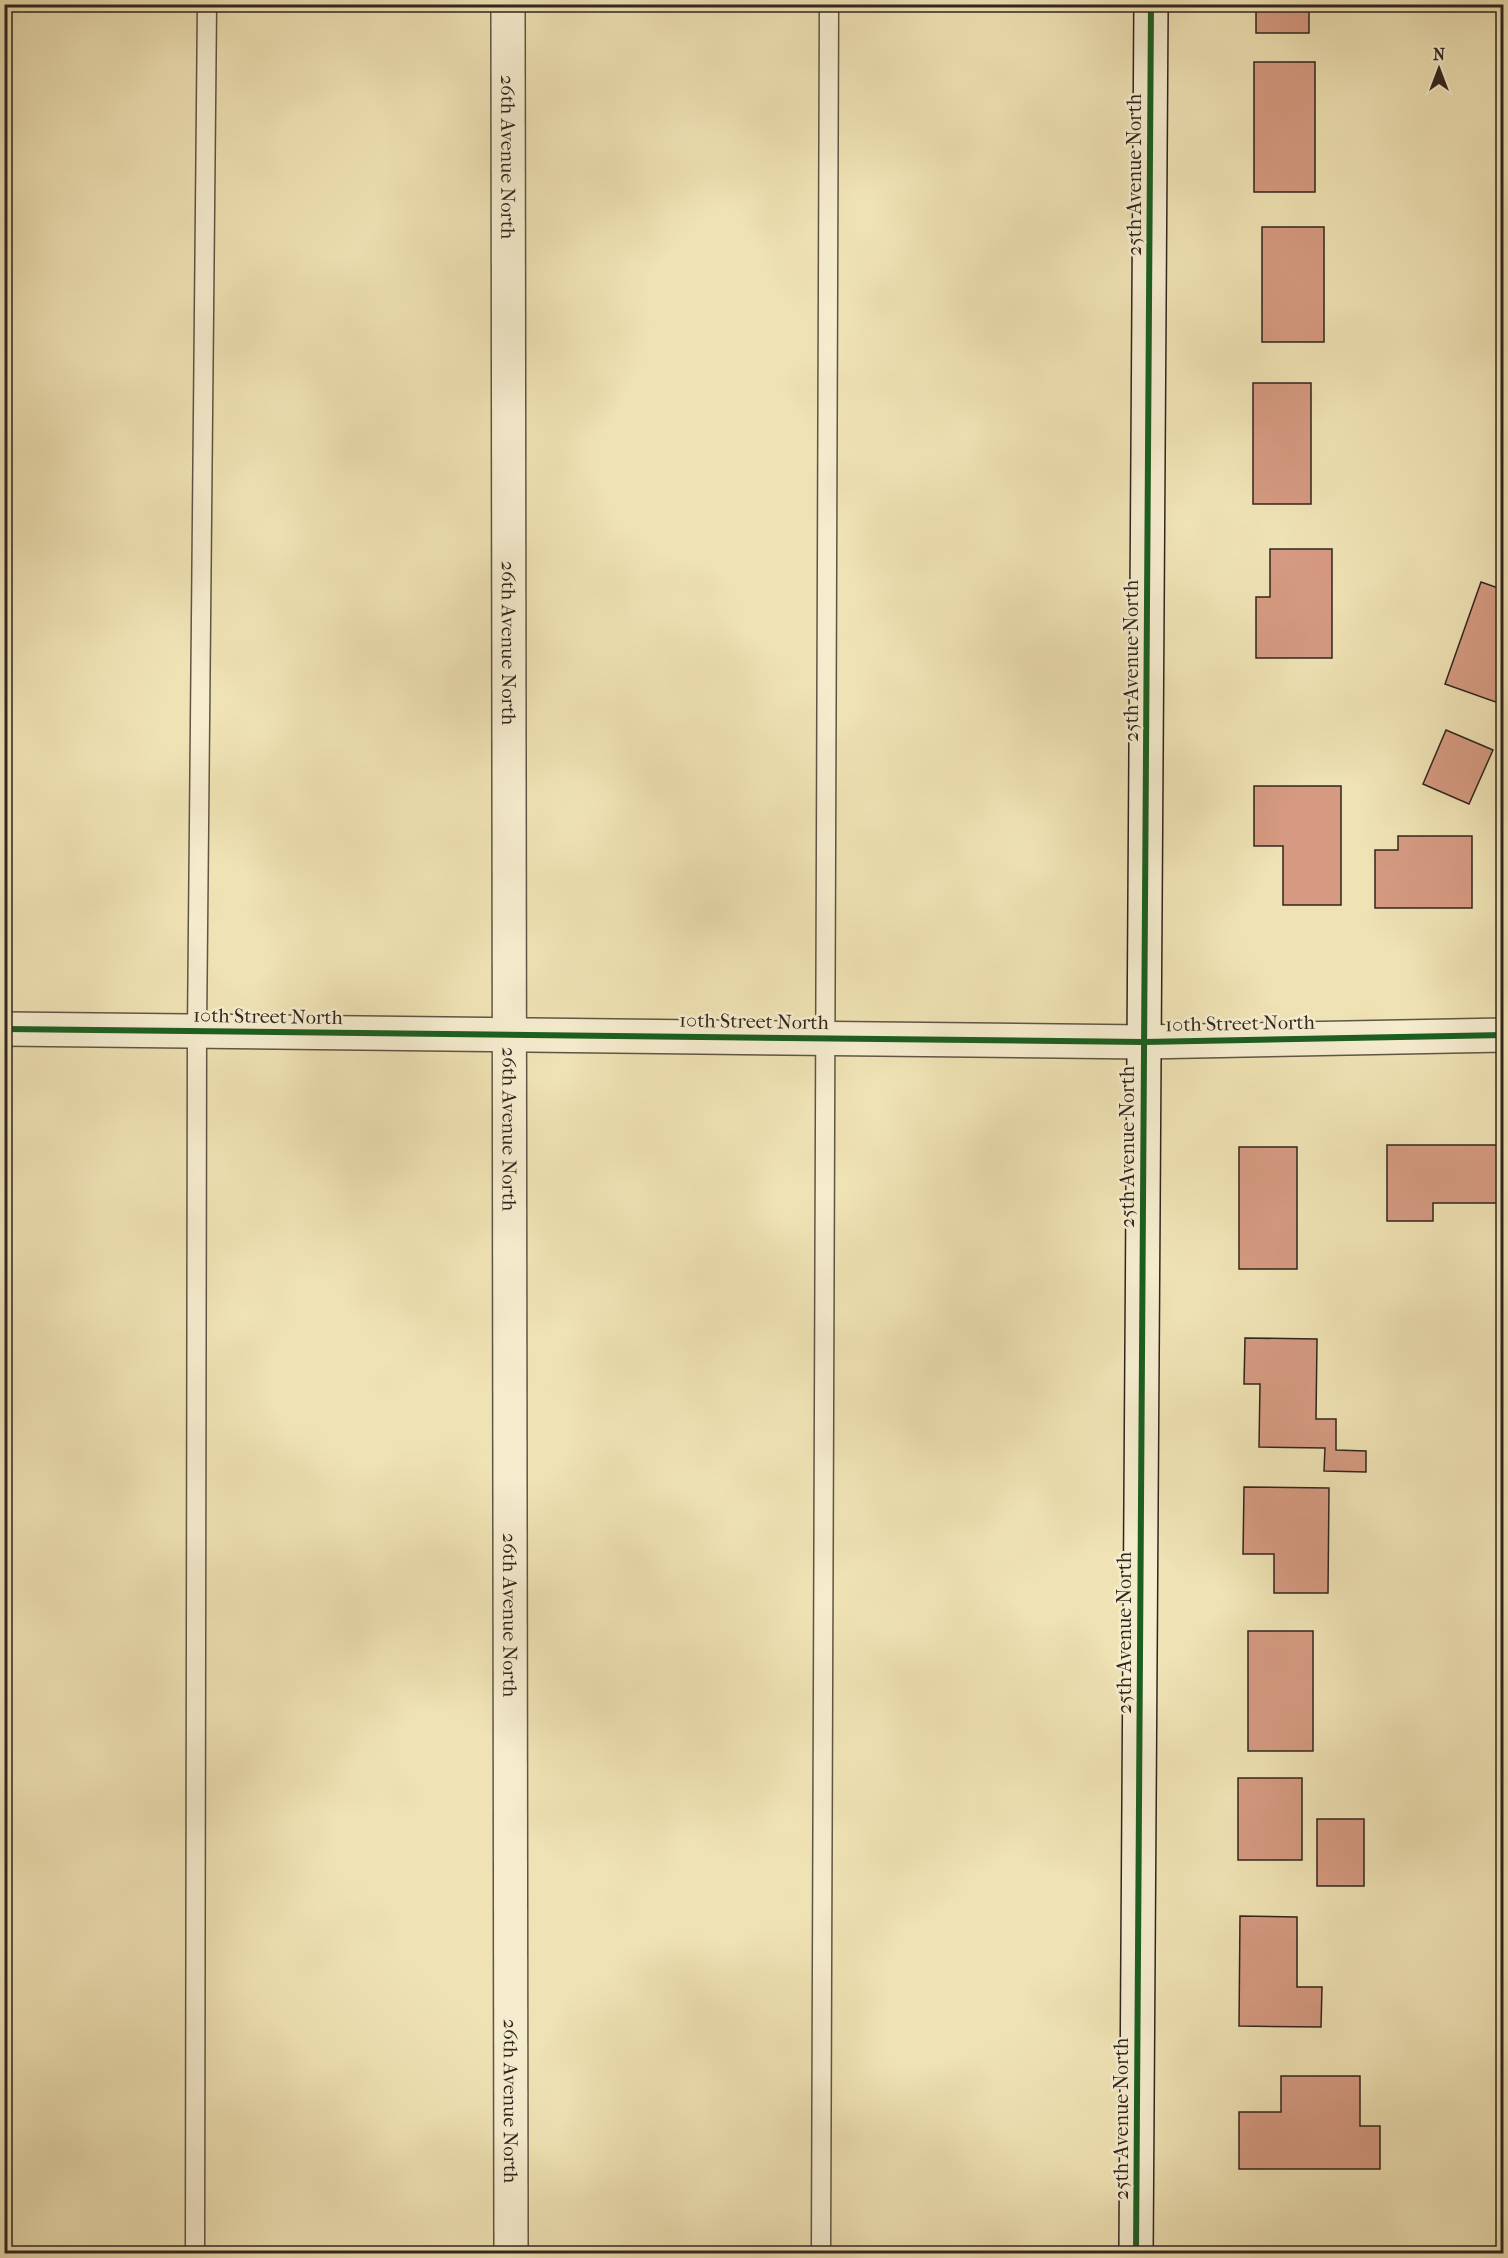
<svg xmlns="http://www.w3.org/2000/svg" width="1508" height="2258" font-family="'IM FELL French Canon',serif">
<style>
.building{fill:#d59a81;stroke:#30261e;stroke-width:1.5}
.lines{fill:none;stroke-linecap:round;stroke-linejoin:round}
.lane-casing{stroke:#605544;stroke-width:21}
.street-casing{stroke:#605544;stroke-width:36}
.secondary-casing{stroke:#30261e;stroke-width:36}
.lane{stroke:#f5ecce;stroke-width:18}
.street{stroke:#f5ecce;stroke-width:33}
.secondary{stroke:#f5ecce;stroke-width:33}
.cycleway-casing{stroke:#f5ecce;stroke-width:10}
.cycleway{stroke:#1b5e20;stroke-width:6}
.labels{text-anchor:middle;stroke-width:5;stroke-linejoin:round;paint-order:stroke}
.street-label{font-size:20px;fill:#30261e;stroke:#f5ecce}
</style>
<rect width="100%" height="100%" fill="#efe2b4"/>
<filter id="stains"><feTurbulence type="fractalNoise" baseFrequency=".00333" numOctaves="4"/><feColorMatrix values="0 0 0 0 .2 0 0 0 0 .09 0 0 0 0 .02 0 0 0 .5 -.17"/></filter>
<radialGradient id="worn" r=".72"><stop offset=".6" stop-color="#630" stop-opacity="0"/><stop offset="1" stop-color="#630" stop-opacity=".3"/></radialGradient>
<!-- building -->
<g class="building">
<rect x="1256" y="4" width="53" height="29"/>
<rect x="1254" y="62" width="61" height="130"/>
<rect x="1262" y="227" width="62" height="115"/>
<rect x="1253" y="383" width="58" height="121"/>
<path d="M1270 549H1332V658H1256V597H1270Z"/>
<path d="M1481 582 1504 590V705L1445 684Z"/>
<path d="M1446 730 1493 750 1469 804 1423 784Z"/>
<path d="M1254 786H1341V905H1283V846H1254Z"/>
<path d="M1398 836H1472V908H1375V850H1398Z"/>
<path d="M1387 1145H1504V1203H1433V1221H1387Z"/>
<rect x="1239" y="1147" width="58" height="122"/>
<path d="M1245 1338 1317 1339 1316 1419H1336V1450L1366 1451V1472L1324 1471 1325 1448 1259 1447 1260 1384H1244Z"/>
<path d="M1244 1487 1329 1488 1328 1593H1274V1554H1243Z"/>
<rect x="1248" y="1631" width="65" height="120"/>
<rect x="1238" y="1778" width="64" height="82"/>
<rect x="1317" y="1819" width="47" height="67"/>
<path d="M1240 1916 1297 1917V1987H1322L1321 2027 1239 2026Z"/>
<path d="M1281 2076H1360V2126H1380V2169H1239V2112H1281Z"/>
</g>
<g class="lines">
<!-- lane casing -->
<g class="lane-casing">
<g id="lane">
<path d="M195 2254 197 1031 207 4"/>
<path d="M821 2254 829 4"/>
</g>
</g>
<!-- street casing -->
<g class="street-casing">
<g id="street">
<path id="s1" d="M508 4 511 2254"/>
<path d="M4 1029 1144 1042 1504 1035"/>
</g>
</g>
<!-- secondary casing -->
<g class="secondary-casing">
<path id="secondary" d="M1136 2254 1151 4"/>
</g>
<!-- lane -->
<use href="#lane" class="lane"/>
<!-- street -->
<use href="#street" class="street"/>
<!-- secondary -->
<use href="#secondary" class="secondary"/>
<!-- cycleway casing -->
<g class="cycleway-casing">
<g id="cycleway">
<path d="M4 1029 1144 1042 1504 1035"/>
<path d="M1136 2254 1151 4"/>
</g>
</g>
<!-- cycleway -->
<use href="#cycleway" class="cycleway"/>
</g>
<g class="labels">
<!-- street labels -->
<g class="street-label">
<text dy="7" stroke="none"><textPath href="#s1" startOffset="153">26th Avenue North</textPath></text>
<text transform="translate(1134 175) rotate(-90)" y="7">25th Avenue North</text>
<text dy="7" stroke="none"><textPath href="#s1" startOffset="639">26th Avenue North</textPath></text>
<text transform="translate(1131 661) rotate(-90)" y="7">25th Avenue North</text>
<text transform="translate(268 1016) rotate(1)" y="7">10th Street North</text>
<text transform="translate(754 1021) rotate(1)" y="7">10th Street North</text>
<text transform="translate(1240 1023) rotate(-1)" y="7">10th Street North</text>
<text dy="7" stroke="none"><textPath href="#s1" startOffset="1125">26th Avenue North</textPath></text>
<text transform="translate(1127 1147) rotate(-90)" y="7">25th Avenue North</text>
<text dy="7" stroke="none"><textPath href="#s1" startOffset="1611">26th Avenue North</textPath></text>
<text transform="translate(1124 1633) rotate(-90)" y="7">25th Avenue North</text>
<text dy="7" stroke="none"><textPath href="#s1" startOffset="2097">26th Avenue North</textPath></text>
<text transform="translate(1121 2119) rotate(-90)" y="7">25th Avenue North</text>
</g>
</g>
<!-- margin -->
<rect width="1508" height="2258" fill="none" stroke="#efe2b4" stroke-width="24"/>
<rect x="6" y="6" width="1496" height="2246" fill="none" stroke="#30261e" stroke-width="3"/>
<rect x="12" y="12" width="1484" height="2234" fill="none" stroke="#30261e" stroke-width="1.5"/>
<!-- north arrow -->
<g transform="translate(1439 69)" stroke="#f5ecce" stroke-width="4.5" paint-order="stroke">
<path d="M0-4.5L10 22L0 15L-10 22Z" fill="#30261e"/>
<text y="-9" font-size="16" font-weight="bold" text-anchor="middle" fill="#30261e">N</text>
</g>
<rect width="100%" height="100%" filter="url(#stains)"/>
<rect width="100%" height="100%" fill="url(#worn)"/>
</svg>
